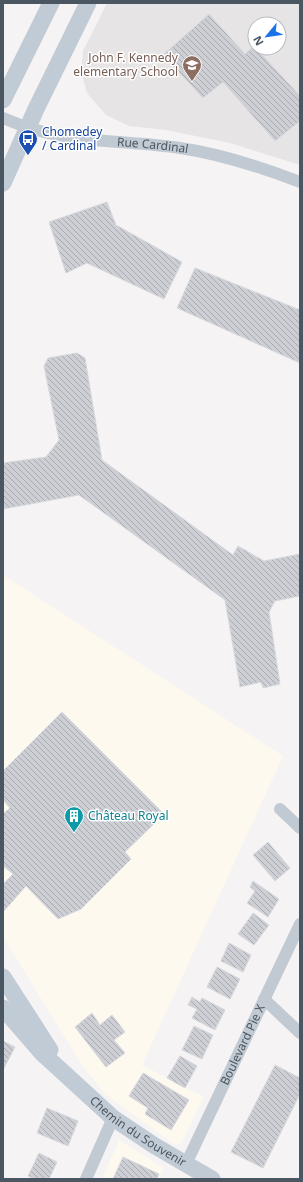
<svg xmlns="http://www.w3.org/2000/svg" width="303" height="1182" font-family="'Noto Sans',sans-serif">
<style>
.commercial{fill:#fdf9ef}
.education{fill:#e6e4e5;fill-rule:evenodd}
.building{fill:url(#building-back-hatch);stroke:#d7d9de}
.lines{fill:none;stroke-linecap:round;stroke-linejoin:round}
.street{stroke:#c1cad2;stroke-width:12}
.secondary{stroke:#c1cbd6;stroke-width:17}
.labels{text-anchor:middle;stroke-width:3;stroke-linejoin:round;paint-order:stroke}
.education-label{font-size:12px;fill:#785e54;stroke:#fff;text-anchor:end}
.transit-label{font-size:12px;fill:#164399;stroke:#fff;text-anchor:start}
.street-label{font-size:12px;fill:#4a5661;stroke:#fff}
.culture-label{font-size:12px;fill:#0d838f;stroke:#fff;text-anchor:start}
</style>
<defs>
<pattern id="building-back-hatch" width="6" height="6" patternUnits="userSpaceOnUse"><rect width="6" height="6" fill="#cdcfd5"/><path d="M-1 5l2 2M0 0l6 6M5-1l2 2" fill="none" stroke="#a8abb0"/></pattern>
</defs>
<rect width="100%" height="100%" fill="#f5f3f3"/>
<!-- commercial -->
<g class="commercial">
<path d="M3 575 283 756 142 1065 204 1097 182 1142 175 1145 105 1094 82 1065 3 937Z"/>
<path d="M119 1140 164 1168 158 1179H102Z"/>
</g>
<!-- education -->
<path class="education" d="M107 3H300V165L230 143 166 130 129 126 106 115 87 93 81 71 83 51ZM255 24H279V48H255Z"/>
<!-- building -->
<g class="building">
<path d="M209 14 245 54 254 46 300 96V121L275 141 223 82 203 98 163 55Z"/>
<path d="M107 202 116 225 182 262 164 299 87 263 66 273 49 222Z"/>
<path d="M195 268 300 310V363L177 308Z"/>
<path d="M77 353 85 358 102 460 233 555 238 546 264 561 300 554V596L275 601 269 612 280 684 263 688 261 682 240 687 225 600 79 495 3 509V463L46 457 59 440 44 366 48 358Z"/>
<path d="M62 712 164 814 125 852 131 859 81 909 58 919 26 886 3 912V884L13 874 3 866V814L10 808 3 800V771Z"/>
<path d="M268 842 290 868 275 881 253 855Z"/>
<path d="M253 881 279 899 268 917 247 903 255 891 250 887Z"/>
<path d="M253 913 269 925 254 945 238 934Z"/>
<path d="M229 943 251 955 243 972 221 961Z"/>
<path d="M217 967 240 979 230 999 207 987Z"/>
<path d="M192 997 200 1002 202 998 225 1010 215 1030 192 1018 197 1009 188 1005Z"/>
<path d="M92 1013 100 1025 112 1015 125 1032 114 1040 125 1053 106 1067 75 1027Z"/>
<path d="M194 1026 213 1035 202 1059 182 1050Z"/>
<path d="M3 1041 15 1047 3 1070Z"/>
<path d="M180 1056 197 1066 185 1088 167 1078Z"/>
<path d="M275 1065 300 1078V1094L263 1168 231 1152Z"/>
<path d="M143 1073 189 1100 171 1130 145 1114 148 1108 129 1096Z"/>
<path d="M47 1108 78 1121 68 1146 37 1133Z"/>
<path d="M39 1153 57 1162 49 1179H34L28 1176Z"/>
<path d="M123 1157 159 1174 157 1179H113Z"/>
</g>
<g class="lines">
<!-- street -->
<g class="street">
<path id="s1" d="M3 118C15 123 27 128 40 131 85 143 134 141 180 148 221 154 261 167 300 182"/>
<path d="M280 809 300 828"/>
<path d="M264 999 300 1033"/>
<path id="s2" d="M186 1164 300 924"/>
<path d="M86 1179 113 1118"/>
</g>
<!-- secondary -->
<g class="secondary">
<path d="M3 100 51 3"/>
<path d="M3 183 36 109 88 3"/>
<path d="M3 977 50 1050"/>
<path id="s3" d="M3 1008 42 1053 113 1118 155 1146 212 1179"/>
</g>
</g>
<!-- icons -->
<defs>
<g id="school-pin" transform="scale(1)"><path d="M0 17L-7.5 6A9.5 9.5 0 1 1 7.5 6Z" fill="#8d6e63" stroke="#fff"/><path d="M0-5L7-2L0 1L-7-2ZM-4 1L0 2.5L4 1V4Q0 6-4 4Z" fill="#fff"/></g>
<g id="bus-pin" transform="scale(1)"><path d="M0 17L-7.5 6A9.5 9.5 0 1 1 7.5 6Z" fill="#1a4fb4" stroke="#fff"/><path d="M-5-6H5V4H4V6H2V4H-2V6H-4V4H-5ZM-3.5-4V0h7V-4ZM-3.5 1.2v1.5H-2V1.2ZM2 1.2v1.5H3.5V1.2Z" fill="#fff"/></g>
<g id="building-pin" transform="scale(1)"><path d="M0 17L-7.5 6A9.5 9.5 0 1 1 7.5 6Z" fill="#0f9aa8" stroke="#fff"/><path d="M-4-6H4V6H1V3H-1V6H-4ZM-2.5-4.3h1.7v1.8h-1.7ZM.8-4.3h1.7v1.8H.8ZM-2.5-1h1.7V.8h-1.7ZM.8-1h1.7V.8H.8Z" fill="#fff"/></g>
</defs>
<g fill-rule="evenodd">
<use href="#school-pin" x="192" y="65"/>
<use href="#bus-pin" x="28" y="139"/>
<use href="#building-pin" x="74" y="816"/>
</g>
<g class="labels">
<!-- education labels -->
<g class="education-label">
<text x="178" y="62">John F. Kennedy<tspan x="178" dy="14">elementary School</tspan></text>
</g>
<!-- transit labels -->
<g class="transit-label">
<text x="42" y="136">Chomedey<tspan x="42" dy="14">/ Cardinal</tspan></text>
</g>
<!-- street labels -->
<g class="street-label">
<text dy="4" stroke="none"><textPath href="#s1" startOffset="153">Rue Cardinal</textPath></text>
<text dy="4" stroke="none"><textPath href="#s2" startOffset="132">Boulevard Pie X</textPath></text>
<text dy="4" stroke="none"><textPath href="#s3" startOffset="184">Chemin du Souvenir</textPath></text>
</g>
<!-- culture labels -->
<g class="culture-label">
<text x="88" y="820">Château Royal</text>
</g>
</g>
<!-- border -->
<rect width="303" height="1182" fill="none" stroke="#4a5661" stroke-width="8"/>
<!-- north arrow -->
<g transform="translate(267 36) rotate(241)"><circle r="19" fill="#ffffff" stroke="#b7bbc0"/>
<path d="M0-3L7 15L0 10L-7 15Z" fill="#1a73e8"/>
<text y="-6" font-size="11" font-weight="bold" text-anchor="middle" fill="#4a5661">N</text>
</g>
</svg>
